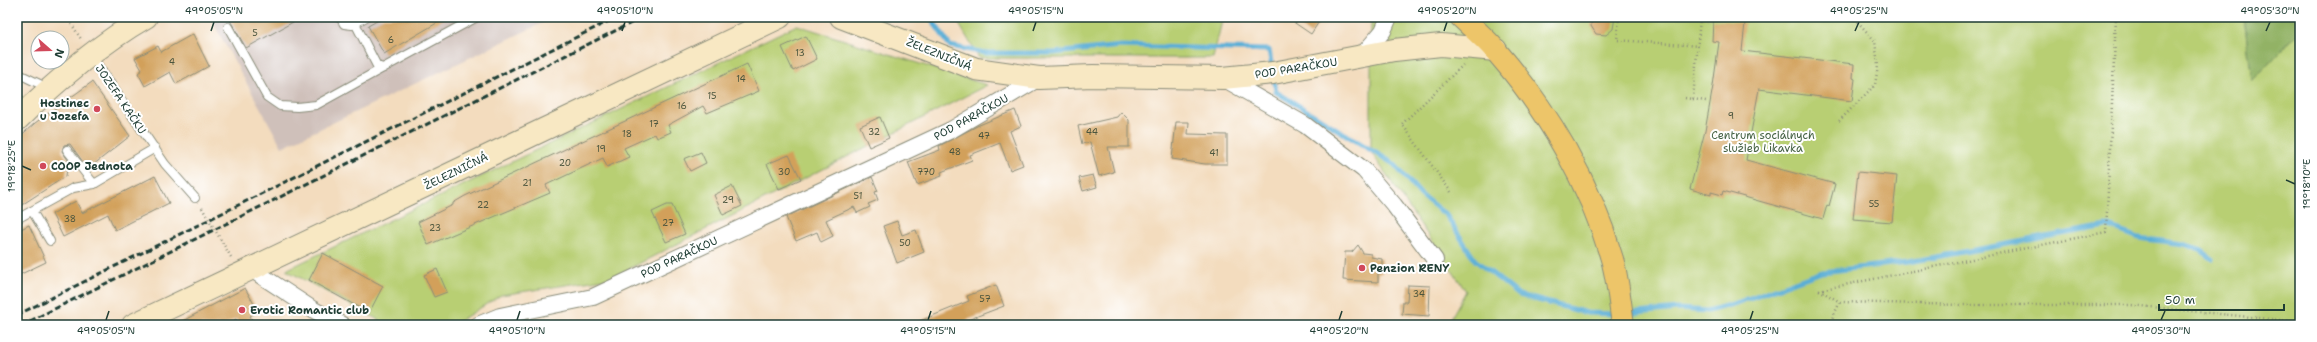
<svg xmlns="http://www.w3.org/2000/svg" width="2317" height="342" font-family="'Shantell Sans',sans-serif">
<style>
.industrial{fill:#cfc0ba}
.green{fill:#b8cf73;stroke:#6c8654}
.forest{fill:#92b265;stroke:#58784c}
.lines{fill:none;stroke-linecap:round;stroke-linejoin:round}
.stream{stroke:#5aaed6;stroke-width:5}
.building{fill:#d2a05a}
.lane-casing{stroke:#898c79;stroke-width:10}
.street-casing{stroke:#898c79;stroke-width:18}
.secondary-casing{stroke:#898c79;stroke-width:24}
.primary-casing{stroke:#898c79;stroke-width:24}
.path{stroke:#898c79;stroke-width:2.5;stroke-dasharray:1 3;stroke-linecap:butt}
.lane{stroke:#fff;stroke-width:8}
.street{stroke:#fff;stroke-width:16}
.secondary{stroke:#f8e8c3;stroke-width:22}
.primary{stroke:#edc569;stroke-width:22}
.rail{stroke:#1f3d34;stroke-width:3;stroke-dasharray:6 3;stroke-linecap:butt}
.ticks{fill:none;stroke:#1f3d34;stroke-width:1.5}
.poi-dot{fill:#d1495b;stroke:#fff;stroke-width:1.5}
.labels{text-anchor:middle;stroke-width:4;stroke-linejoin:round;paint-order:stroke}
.number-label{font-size:9px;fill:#4c563e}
.street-label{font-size:11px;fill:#1f3d34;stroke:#fff}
.poi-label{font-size:11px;font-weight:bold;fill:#1f3d34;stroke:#fff;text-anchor:start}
.park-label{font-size:11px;fill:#456244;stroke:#fff}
.neatline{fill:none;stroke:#1f3d34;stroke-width:1.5}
.ticks-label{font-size:10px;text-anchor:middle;fill:#1f3d34}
</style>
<rect width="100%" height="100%" fill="#fff"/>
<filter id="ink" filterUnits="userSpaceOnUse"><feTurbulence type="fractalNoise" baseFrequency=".025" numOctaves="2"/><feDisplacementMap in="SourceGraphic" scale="8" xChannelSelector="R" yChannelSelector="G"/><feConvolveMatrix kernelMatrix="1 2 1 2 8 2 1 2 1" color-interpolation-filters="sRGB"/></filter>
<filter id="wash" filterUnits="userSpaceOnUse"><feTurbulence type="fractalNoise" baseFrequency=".012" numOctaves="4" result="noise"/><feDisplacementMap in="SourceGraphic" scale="16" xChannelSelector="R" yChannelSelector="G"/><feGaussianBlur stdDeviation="0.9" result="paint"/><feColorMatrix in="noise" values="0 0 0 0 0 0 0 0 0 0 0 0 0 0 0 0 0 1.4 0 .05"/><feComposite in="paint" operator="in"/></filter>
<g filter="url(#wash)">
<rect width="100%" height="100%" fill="#f3dcbe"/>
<!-- industrial -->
<path class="industrial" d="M210 17H555L282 147Z"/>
<!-- green -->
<g class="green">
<path d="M955 17H1223L1213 58H979Z"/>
<path d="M1371 17H2244L2252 81 2300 31V325H1447L1466 291 1371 152Z"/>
<path d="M797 25 987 85 611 278 501 295 453 325H388L286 270Z"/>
</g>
<!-- forest -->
<path class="forest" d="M2244 17H2300V31L2252 81Z"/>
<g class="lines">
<!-- stream -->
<g class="stream">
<path d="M930 17 950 46 985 53H1053L1121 46 1269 50 1272 68"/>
<path d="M1274 78 1276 92 1394 164 1421 195 1446 215 1475 260 1519 295 1587 313 1617 314"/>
<path d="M1627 314 1678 309 1708 311 1736 303 1822 272 1908 262 2106 226 2139 238 2184 244 2199 249 2213 259"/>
</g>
</g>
<g id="blocks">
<!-- building -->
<g class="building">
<path d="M228 17H302L246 48Z"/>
<path d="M384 17H447L384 54 368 26Z"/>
<path d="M1286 17H1322L1311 34Z"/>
<path d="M1592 17H1615L1613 29 1606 35 1596 34 1591 26Z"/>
<path d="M1713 20 1745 23 1742 51 1854 64 1853 78 1855 79 1852 101 1759 89 1746 160 1835 184 1829 206 1827 205 1823 219 1723 191 1722 195 1711 192V195L1690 189 1705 131 1713 86 1719 42 1712 41Z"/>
<path d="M193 34 209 66 176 84 170 72 145 86 138 73 142 70 135 58 158 46 161 52Z"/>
<path d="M806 36 817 59 793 71 782 47Z"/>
<path d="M747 64 759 91 707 113 703 106 668 125 671 132 657 138 655 134 624 148 629 157 607 167 603 158 546 185 550 193 428 245 418 222 453 205V203L465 196Z"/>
<path d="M92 82 130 136 93 165 91 162 86 166 70 144 64 145 62 151 68 160 66 176 17 208V139L35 123Z"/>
<path d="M1015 110 1021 126 1010 131 1023 165 1010 170 1000 143 970 155 972 160 941 172 942 176 917 185 908 162 940 150 939 146 977 126Z"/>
<path d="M1121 112 1129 120V147H1108L1114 172 1099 176 1090 142 1082 144 1078 126 1117 117Z"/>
<path d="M880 117 889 138 869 147 860 126Z"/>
<path d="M1176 122H1189L1188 134 1227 135V164H1205L1172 159Z"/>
<path d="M701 152 706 163 690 171 684 159Z"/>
<path d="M789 155 801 179 779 189 767 164Z"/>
<path d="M1858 172 1897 176 1892 222 1853 219Z"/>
<path d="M1093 175 1097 187 1083 191 1079 178Z"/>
<path d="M155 176 169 203 115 230 108 214 63 237 52 214 76 201 82 213Z"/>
<path d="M872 177 878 191 875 192 878 200 868 204 870 207 857 213 854 207 826 220 833 236 821 242 817 232 796 241 786 217Z"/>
<path d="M732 186 742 206 723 215 714 195Z"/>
<path d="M667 205H672L685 234 666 242 652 212Z"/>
<path d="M897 221 902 235 916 230 924 252 897 263 883 226Z"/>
<path d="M29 225 46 262 17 276V231Z"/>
<path d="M1358 245 1363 253 1371 254V257L1382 259V273H1378V282L1343 280 1345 252H1352Z"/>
<path d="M323 253 383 286 369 313 309 280Z"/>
<path d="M437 269 447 292 434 297 424 275Z"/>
<path d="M996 285 1004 306 962 322 964 325H910L969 301 967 296Z"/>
<path d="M1408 285 1430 286 1429 316 1402 314 1403 302H1407Z"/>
<path d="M245 288 254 304 251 306 255 313 250 316 255 325H239L236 319 224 325H175Z"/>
</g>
</g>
</g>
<g filter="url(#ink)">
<use href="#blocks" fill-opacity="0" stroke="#898c79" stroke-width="1"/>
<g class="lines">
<!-- lane casing -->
<g class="lane-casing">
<g id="lane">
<path d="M340 17 344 24 352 25 366 17"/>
<path d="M355 23 377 66 383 68 477 17"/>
<path d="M228 27 267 97 280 106 297 107 316 105 383 68"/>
<path d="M91 55 165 164 195 198"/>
<path d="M17 73 48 88"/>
<path d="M67 150 94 184"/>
<path d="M32 211 50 241"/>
<path d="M17 219 73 188 94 184 155 148"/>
</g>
</g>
<!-- street casing -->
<g class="street-casing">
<g id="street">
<path d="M1360 58 1383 31 1389 17"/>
<path d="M1223 78 1305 125 1364 170 1394 205 1435 260"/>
<path d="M251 269 312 309 342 325"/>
<path d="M478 325 500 316 593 297 951 130 1039 78"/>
</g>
</g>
<!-- secondary casing -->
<g class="secondary-casing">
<g id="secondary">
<path d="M841 17 976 69 1039 78 1093 76 1223 78 1273 73 1394 50 1441 45 1496 50"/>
<path d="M17 120C56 81 98 45 146 17"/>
<path d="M133 325 780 17"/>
</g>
</g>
<!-- primary casing -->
<g class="primary-casing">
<path id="primary" d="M1461 17C1473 28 1486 39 1496 51 1548 111 1590 183 1612 259 1618 280 1620 303 1623 325"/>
</g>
<!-- path -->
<g class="path">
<path d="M67 17 81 39"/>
<path d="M1619 17 1617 40 1699 46"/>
<path d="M1688 17 1700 18 1693 99"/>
<path d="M17 24 30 17"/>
<path d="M1685 98 1706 101"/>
<path d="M1839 121 1875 85 1878 66 1875 41 1856 20 1849 17"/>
<path d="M1451 192 1402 124 1463 65"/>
<path d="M202 208 231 257"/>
<path d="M1819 290 2106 232 2116 17"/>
<path d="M1819 290 1840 302 1964 305H2131L2300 322"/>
<path d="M1829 325 1840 302"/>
</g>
<!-- lane -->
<use href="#lane" class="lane"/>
<!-- street -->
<use href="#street" class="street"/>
<!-- secondary -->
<use href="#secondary" class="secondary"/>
<!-- primary -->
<use href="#primary" class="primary"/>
<!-- rail -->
<g class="rail">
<path d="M17 315 617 17"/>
<path d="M22 325 643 17"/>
</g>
</g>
</g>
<!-- ticks -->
<path class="ticks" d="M211 31 214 22M622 31 625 22M1033 31 1036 22M1444 31 1447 22M1855 31 1859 22M2266 31 2270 22M22 166 31 170M2286 180 2295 184M106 320 109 311M517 320 520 311M928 320 931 311M1339 320 1342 311M1750 320 1753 311M2161 320 2165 311"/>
<!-- markers -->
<g class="poi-dot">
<circle cx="97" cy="109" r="4"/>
<circle cx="43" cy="166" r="4"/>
<circle cx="1362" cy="268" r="4"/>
<circle cx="242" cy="310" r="4"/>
</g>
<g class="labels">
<!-- number labels -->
<g class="number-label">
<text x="255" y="36">5</text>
<text x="391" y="43">6</text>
<text x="800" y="56">13</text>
<text x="172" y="65">4</text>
<text x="741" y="82">14</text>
<text x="712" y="99">15</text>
<text x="682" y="109">16</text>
<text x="1731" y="119">9</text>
<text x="654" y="127">17</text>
<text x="874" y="135">32</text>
<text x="1092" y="135">44</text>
<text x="627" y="137">18</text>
<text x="984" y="139">47</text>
<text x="601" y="152">19</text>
<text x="955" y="155">48</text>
<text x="1214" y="156">41</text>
<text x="565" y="166">20</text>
<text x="784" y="175">30</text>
<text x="926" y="175">770</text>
<text x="527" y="186">21</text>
<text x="858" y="199">51</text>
<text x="728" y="203">29</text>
<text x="1874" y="207">55</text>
<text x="483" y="208">22</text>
<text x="70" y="222">38</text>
<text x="668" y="226">27</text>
<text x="435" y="231">23</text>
<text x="905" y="246">50</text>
<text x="1419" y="297">34</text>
<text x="985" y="302">57</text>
</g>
<!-- street labels -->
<g class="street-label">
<text transform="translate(939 54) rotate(22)" y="4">ŽELEZNIČNÁ</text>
<text transform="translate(1296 68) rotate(-9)" y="4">POD PARAČKOU</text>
<text transform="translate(121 99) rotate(56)" y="4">JOZEFA KAČKU</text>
<text transform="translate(971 117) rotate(-29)" y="4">POD PARAČKOU</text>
<text transform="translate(456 171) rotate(-26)" y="4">ŽELEZNIČNÁ</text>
<text transform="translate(679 257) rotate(-25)" y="4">POD PARAČKOU</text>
</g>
<!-- poi labels -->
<g class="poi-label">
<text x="89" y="107" text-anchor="end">Hostinec<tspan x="89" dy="13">u Jozefa</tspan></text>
<text x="51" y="170">COOP Jednota</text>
<text x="1370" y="272">Penzion RENY</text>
<text x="250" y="314">Erotic Romantic club</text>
</g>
<!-- park labels -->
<g class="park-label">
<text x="1763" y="139">Centrum sociálnych<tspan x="1763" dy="13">služieb Likavka</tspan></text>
</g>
</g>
<!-- margin -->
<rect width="2317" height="342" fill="none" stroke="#fff" stroke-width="44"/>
<!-- north arrow -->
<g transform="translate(50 50) rotate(110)"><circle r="19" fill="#ffffff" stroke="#a5b1ae"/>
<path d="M0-3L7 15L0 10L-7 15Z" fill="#d1495b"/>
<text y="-6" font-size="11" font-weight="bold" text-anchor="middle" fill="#1f3d34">N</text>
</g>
<!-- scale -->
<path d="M2159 304v6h125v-6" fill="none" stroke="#1f3d34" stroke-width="2"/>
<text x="2165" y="304" font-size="12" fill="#1f3d34" stroke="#ffffff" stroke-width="3" paint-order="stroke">50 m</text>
<rect x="22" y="22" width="2273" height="298" class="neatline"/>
<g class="ticks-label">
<text x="214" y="14">49°05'05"N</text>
<text x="625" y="14">49°05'10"N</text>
<text x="1036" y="14">49°05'15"N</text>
<text x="1447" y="14">49°05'20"N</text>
<text x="1859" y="14">49°05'25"N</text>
<text x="2270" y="14">49°05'30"N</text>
<text transform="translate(11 166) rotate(-90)" y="4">19°18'25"E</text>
<text transform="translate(2306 184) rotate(-90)" y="4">19°18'10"E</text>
<text x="106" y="334">49°05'05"N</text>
<text x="517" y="334">49°05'10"N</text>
<text x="928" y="334">49°05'15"N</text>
<text x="1339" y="334">49°05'20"N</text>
<text x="1750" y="334">49°05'25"N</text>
<text x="2161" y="334">49°05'30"N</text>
</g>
</svg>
